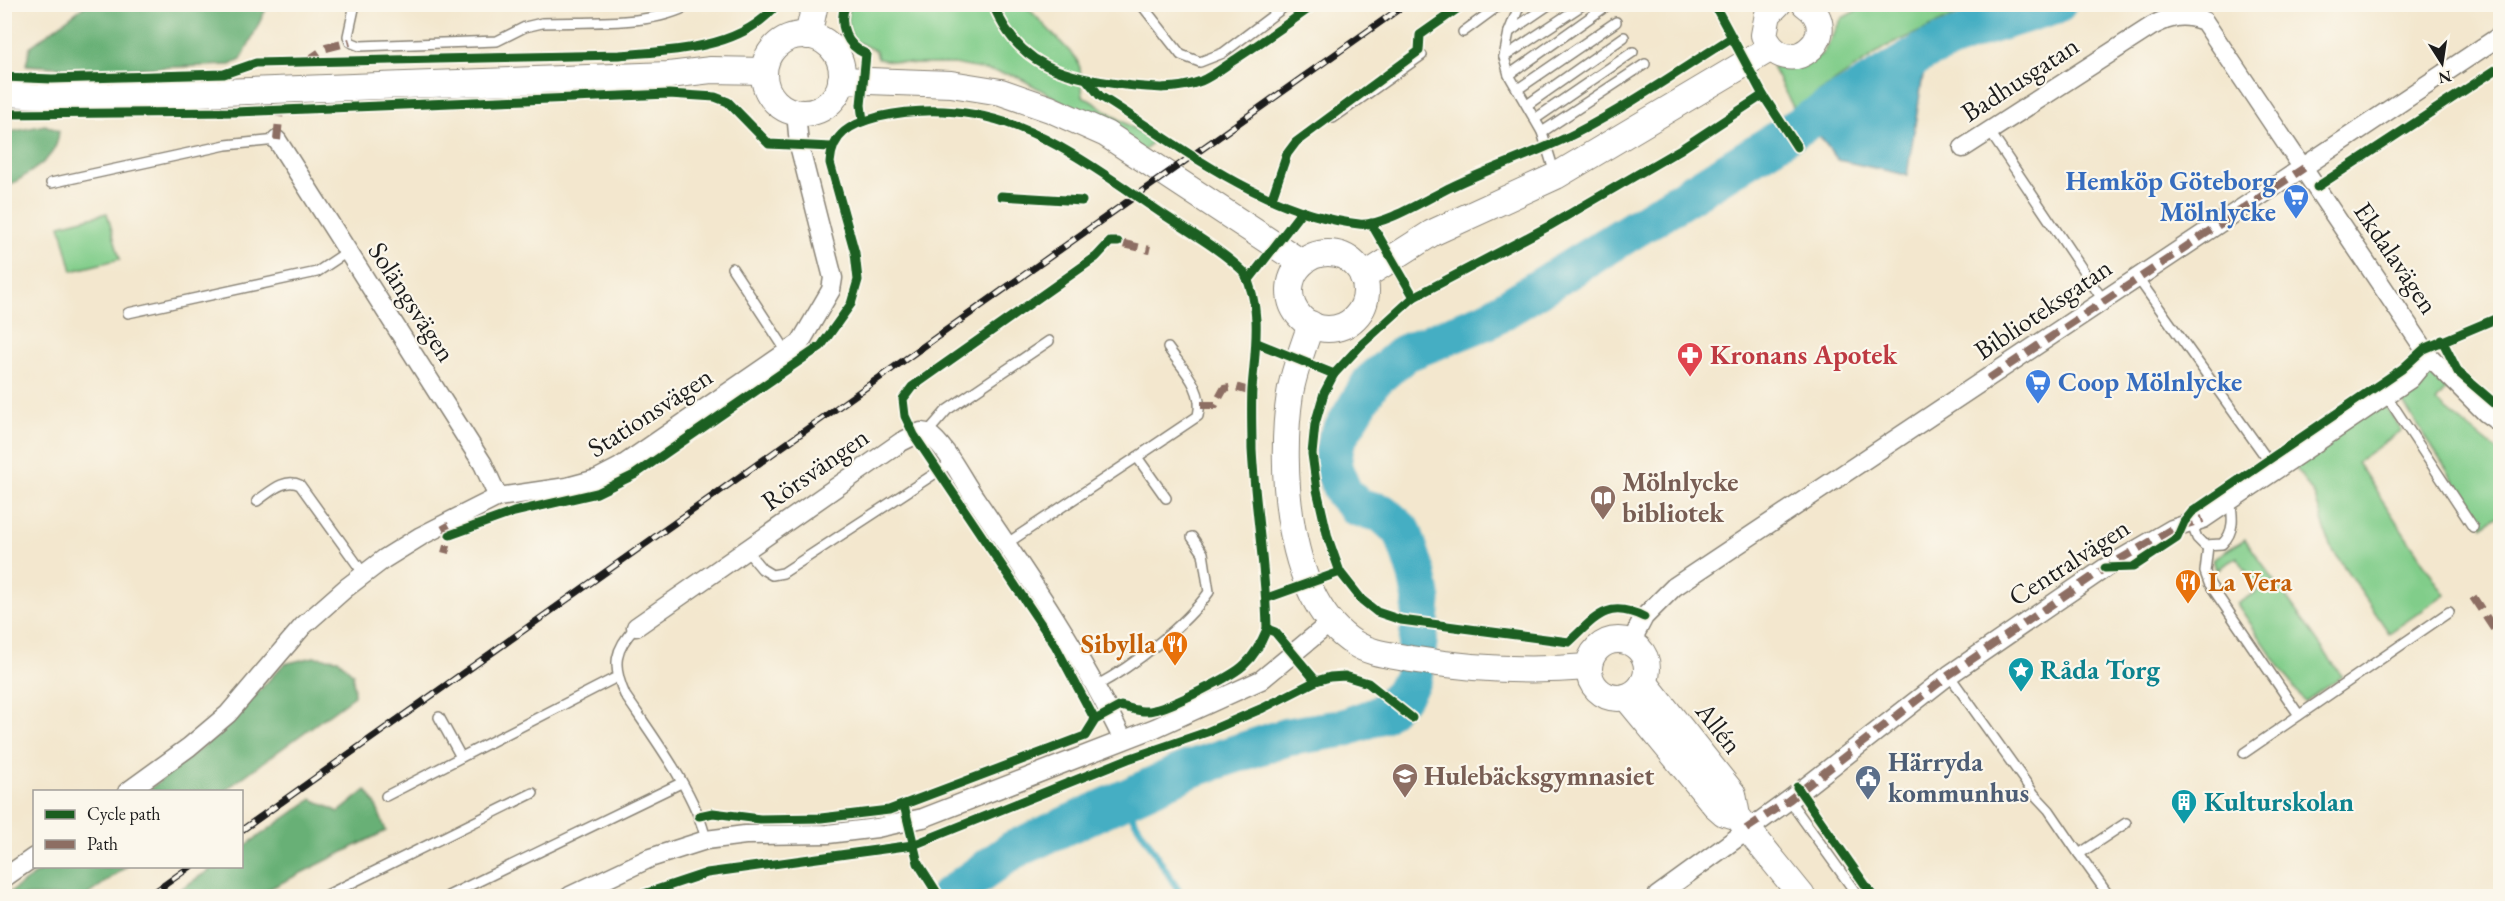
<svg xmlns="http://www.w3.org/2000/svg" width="2505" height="901" font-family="'EB Garamond',serif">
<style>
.green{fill:#81cd8a;stroke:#4e7453;stroke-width:1.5}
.forest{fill:#68b076;stroke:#426649;stroke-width:1.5}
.water{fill:#44aec3;stroke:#306570;stroke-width:1.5}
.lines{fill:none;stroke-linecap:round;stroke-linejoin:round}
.stream{stroke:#44aec3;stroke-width:7}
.river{stroke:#44aec3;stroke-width:39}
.lane-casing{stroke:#888275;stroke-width:12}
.street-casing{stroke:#888275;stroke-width:21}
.secondary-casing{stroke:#888275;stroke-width:28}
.lane{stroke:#fff;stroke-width:9}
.street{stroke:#fff;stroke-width:18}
.secondary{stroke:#fff;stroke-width:26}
.rail-casing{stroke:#1c1c1c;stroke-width:7}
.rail{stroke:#fbf7ec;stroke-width:4.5;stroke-dasharray:14;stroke-linecap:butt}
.quiet{stroke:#8d6e63;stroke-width:8;stroke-dasharray:15 8;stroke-linecap:butt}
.cycleway-casing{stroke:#fbf7ec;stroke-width:13}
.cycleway{stroke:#1b5e20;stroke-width:9}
.labels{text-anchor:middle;stroke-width:4.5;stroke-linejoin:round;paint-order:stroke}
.street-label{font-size:27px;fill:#1c1c1c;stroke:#fbf7ec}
.shop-label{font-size:27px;font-weight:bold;fill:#366cbe;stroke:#fbf7ec;text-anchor:end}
.health-label{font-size:27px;font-weight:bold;fill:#be3a42;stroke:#fbf7ec;text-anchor:start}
.education-label{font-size:27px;font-weight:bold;fill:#785e54;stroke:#fbf7ec;text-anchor:start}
.food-label{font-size:27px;font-weight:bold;fill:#c56008;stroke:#fbf7ec;text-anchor:start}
.culture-label{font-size:27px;font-weight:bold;fill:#0d838f;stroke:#fbf7ec;text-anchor:start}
.service-label{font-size:27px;font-weight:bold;fill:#4e5e75;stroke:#fbf7ec;text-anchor:start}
</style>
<rect width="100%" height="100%" fill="#fbf7ec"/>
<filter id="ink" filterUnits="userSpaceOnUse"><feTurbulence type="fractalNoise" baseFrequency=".0167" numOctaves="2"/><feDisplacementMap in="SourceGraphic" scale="12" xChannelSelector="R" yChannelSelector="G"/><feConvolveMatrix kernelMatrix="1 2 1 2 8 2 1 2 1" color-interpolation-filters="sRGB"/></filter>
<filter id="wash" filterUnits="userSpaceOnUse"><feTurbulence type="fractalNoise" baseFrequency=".008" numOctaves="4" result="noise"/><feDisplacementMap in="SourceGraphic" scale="24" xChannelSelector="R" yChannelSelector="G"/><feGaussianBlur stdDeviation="1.35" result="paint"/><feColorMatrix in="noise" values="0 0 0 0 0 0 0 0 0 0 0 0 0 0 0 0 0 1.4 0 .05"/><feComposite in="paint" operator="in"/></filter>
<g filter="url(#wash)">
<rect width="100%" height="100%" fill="#f3e7ce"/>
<!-- green -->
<g class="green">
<path d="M849 4 1029 5 1027 7 1076 58 1080 68 1083 96 1153 141 1144 151 1093 119 1016 76 954 64H914L878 59 876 51 853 40 848 26Z"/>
<path d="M1867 5H1979L1888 46 1794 109 1772 67 1805 66 1823 53 1842 18Z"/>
<path d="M107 213 120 259 72 271 60 225Z"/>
<path d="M2427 372 2448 387 2436 402 2500 453V515L2483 526 2397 393Z"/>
<path d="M2380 399 2402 430 2357 462 2445 595 2389 633 2330 546 2315 497 2291 460Z"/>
<path d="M2245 539 2342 676 2304 702 2237 604 2259 590 2237 557 2216 570 2213 559Z"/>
</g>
<!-- forest -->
<g class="forest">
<path d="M86 5H268L241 60 230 65 98 70 26 65 30 47Z"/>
<path d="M45 125 59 131C58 162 26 173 5 189V133Z"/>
<path d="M314 657 338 659 353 674 354 696 224 791 146 792 219 734 284 664Z"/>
<path d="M366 790 375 803 386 831 255 896H170L214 867 242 866V848L312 799 339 812Z"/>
<path d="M45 867 46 866 126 867 86 896H5Z"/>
</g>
<!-- water -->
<path class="water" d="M1927 50 1907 175 1838 160 1808 121Z"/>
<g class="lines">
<!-- stream -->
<path class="stream" d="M1122 800 1182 896"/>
<!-- river -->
<path class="river" d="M949 896 1013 850 1190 769 1287 737 1344 728 1382 714 1403 694 1413 677 1418 643 1422 600 1417 575 1403 532 1382 513 1357 507 1343 492 1332 465 1336 441 1371 382 1405 353 1488 320 1808 121 1927 50 1982 27 2057 4"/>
</g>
</g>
<g filter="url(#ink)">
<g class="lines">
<!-- lane casing -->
<g class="lane-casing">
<g id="lane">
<path d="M355 4 348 36 350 42 360 46 497 41 525 27 542 23C587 21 652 27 691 4"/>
<path d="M1141 4 1181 55 1200 62 1223 53 1288 4"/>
<path d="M1520 4 1509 32 1504 57 1509 75 1542 132 1555 174"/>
<path d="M1463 32 1501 4"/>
<path d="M1509 32 1550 4"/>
<path d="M1504 57 1584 4"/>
<path d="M1509 75 1609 4"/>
<path d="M1518 89 1616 22"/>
<path d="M1527 105 1624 37"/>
<path d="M1333 118 1422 55"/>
<path d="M1535 119 1633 52"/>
<path d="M1542 132 1645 64"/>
<path d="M1990 132 2103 300"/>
<path d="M51 183 226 145 277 140"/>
<path d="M732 268 787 352"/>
<path d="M2137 277 2275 470"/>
<path d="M128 313 317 272 347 252"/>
<path d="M2386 395 2473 527"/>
<path d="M927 433 947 410 1049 341"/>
<path d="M1137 457 1198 416C1205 390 1183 369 1168 348"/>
<path d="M257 501C270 492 285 477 300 485L364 574"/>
<path d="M2201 521 2194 530 2197 538 2204 545 2222 544C2235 532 2233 516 2230 500"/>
<path d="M1006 544 1137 457 1166 498"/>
<path d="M2208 546 2205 572 2209 583 2299 715"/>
<path d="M746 550 762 569 772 575 783 573 951 463"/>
<path d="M636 627C614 649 612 666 625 695 652 735 696 793 706 840"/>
<path d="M1949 675 2034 794 2049 810 2079 854 2126 823"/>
<path d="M1096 686C1133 666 1185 626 1209 592L1203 553 1192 537"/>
<path d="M439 717 461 757"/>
<path d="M2244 753 2449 612"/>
<path d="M386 796 617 677"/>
<path d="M1789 800 1858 896"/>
<path d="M2079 854 2109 896"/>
<path d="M325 896 533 793"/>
<path d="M448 896 681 783"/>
</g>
</g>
<!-- street casing -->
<g class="street-casing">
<g id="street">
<path d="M277 140 483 464 498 497"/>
<path d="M1963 148 2152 26C2171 16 2184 13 2204 21L2429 356 2486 413 2500 423"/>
<path d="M636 627 901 442 921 432 927 433C946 446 960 476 973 495 1027 574 1082 654 1123 740"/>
<path d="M1631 642 1644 617 1674 587 2500 36"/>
<path d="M127 792 189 747 228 714 303 626 346 588 384 559 421 536 498 497 567 487 597 479 620 467 800 343 831 290 833 278 799 145 796 112"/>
<path d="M4 878 34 857"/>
<path d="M570 896 650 858 706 840 745 835 828 834 877 828 923 818 1155 728 1261 680 1331 622"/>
<path d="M1657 896 1789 800 1949 675 2105 568 2172 529 2203 519 2410 379 2429 356"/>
</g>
</g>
<!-- secondary casing -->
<g class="secondary-casing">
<g id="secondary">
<path d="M1778 4 1768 14 1764 35C1785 86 1848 34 1805 4"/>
<circle cx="803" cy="74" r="39"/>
<path d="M808 36 815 4"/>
<path d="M841 80 951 84 1001 92 1050 109 1106 134 1302 263"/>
<path d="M4 93 90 97 669 75 711 70 764 71"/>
<circle cx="1328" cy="291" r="38"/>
<path d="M1363 277 1432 233 1556 176 1771 48"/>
<path d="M1311 324C1304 345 1293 373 1290 394 1279 466 1286 600 1354 643 1371 654 1392 655 1411 659 1469 669 1529 672 1588 667"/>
<circle cx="1618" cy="669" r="29"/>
<path d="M1644 682 1733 794 1737 816 1802 896"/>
<path d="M1626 697 1715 805 1724 813 1737 816"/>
</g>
</g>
<!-- lane -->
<use href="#lane" class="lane"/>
<!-- street -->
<use href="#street" class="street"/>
<!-- secondary -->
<use href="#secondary" class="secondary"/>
<!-- rail casing -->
<g class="rail-casing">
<g id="rail">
<path d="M242 830 1406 4"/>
<path d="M149 896 191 866"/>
</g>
</g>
<!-- rail -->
<use href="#rail" class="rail"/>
<!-- quiet -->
<g class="quiet">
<path d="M307 61 326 48 350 42"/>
<path d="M277 140 280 110"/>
<path d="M1124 244 1150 250"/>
<path d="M1988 379 2304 168"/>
<path d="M1201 405H1215L1224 389 1235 387 1252 392"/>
<path d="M444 524 450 535 445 553"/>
<path d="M2473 597 2500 638"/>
<path d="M1746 829 1789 800 1949 675 2105 568 2172 529 2203 519"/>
</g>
<!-- cycleway casing -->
<g class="cycleway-casing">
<g id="cycleway">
<path d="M846 4C837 25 847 46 866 54L861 105 863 121"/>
<path d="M993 4C1018 67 1064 77 1125 85 1151 88 1175 91 1201 81 1213 76 1225 66 1236 59 1263 41 1289 23 1315 4"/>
<path d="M1714 4 1763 95 1797 147"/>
<path d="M4 77 52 79 224 74 256 63 620 55C672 50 742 50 777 4"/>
<path d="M1087 80 1100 96C1181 146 1261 213 1359 224 1383 227 1428 198 1451 187 1492 167 1535 154 1576 133 1630 105 1680 70 1731 38"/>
<path d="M4 114 236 112 669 94 715 97 728 102 769 144 831 147"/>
<path d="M2317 187 2500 67"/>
<path d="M1001 196 1082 201"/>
<path d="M1272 198 1287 154 1296 142 1419 51 1420 35 1464 4"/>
<path d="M1371 223 1414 297"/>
<path d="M1248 281 1302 211"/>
<path d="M2442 340 2458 372 2500 408"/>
<path d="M1257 343 1334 374"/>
<path d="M450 535 514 512 597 493 634 475 821 346 851 304 858 280 855 253 830 163C832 133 851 124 878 117 994 91 1065 148 1154 208 1184 229 1218 247 1244 272 1263 309 1255 349 1252 389 1251 409 1252 430 1252 449 1255 509 1266 569 1267 629L1275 632 1316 681"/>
<path d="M2105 568 2133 567 2177 538 2184 522 2192 512 2402 369 2424 349 2500 317"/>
<path d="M1267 598 1340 572"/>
<path d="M1644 617C1607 599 1596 617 1569 642L1401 620 1377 612 1362 600 1340 572 1328 538 1317 490 1312 454 1315 424 1324 393 1334 374 1362 344 1414 297 1549 226 1681 149 1763 95"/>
<path d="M1095 720 1055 645 914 435 905 416 903 399 912 387 1096 257 1110 242H1118"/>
<path d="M1797 787 1873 896"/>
<path d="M904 805 918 863 939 896"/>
<path d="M699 816 713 813 760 819 821 818 889 810 1085 736 1095 720 1121 706C1132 709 1143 713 1154 710 1170 707 1234 676 1245 664 1255 655 1262 641 1267 629"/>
<path d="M638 896 707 873 913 845 1128 759 1207 732 1263 708 1316 681 1330 677 1345 676 1368 683 1412 718"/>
</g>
</g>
<!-- cycleway -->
<use href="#cycleway" class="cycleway"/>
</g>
</g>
<!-- icons -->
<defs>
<g id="supermarket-pin" transform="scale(1.35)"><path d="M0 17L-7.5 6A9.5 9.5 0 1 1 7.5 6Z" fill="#3f7fe0" stroke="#fbf7ec"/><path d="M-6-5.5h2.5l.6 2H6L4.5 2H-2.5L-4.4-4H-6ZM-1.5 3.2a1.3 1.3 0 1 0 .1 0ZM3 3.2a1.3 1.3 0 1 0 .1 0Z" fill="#fff"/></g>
<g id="pharmacy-pin" transform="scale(1.35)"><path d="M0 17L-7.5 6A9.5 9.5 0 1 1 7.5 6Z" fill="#e0444e" stroke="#fbf7ec"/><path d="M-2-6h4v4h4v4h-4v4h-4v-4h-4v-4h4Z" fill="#fff"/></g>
<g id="library-pin" transform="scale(1.35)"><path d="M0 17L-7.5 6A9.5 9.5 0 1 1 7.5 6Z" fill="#8d6e63" stroke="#fbf7ec"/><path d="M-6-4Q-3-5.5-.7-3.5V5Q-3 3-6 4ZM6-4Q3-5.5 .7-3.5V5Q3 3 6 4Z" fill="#fff"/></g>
<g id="restaurant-pin" transform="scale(1.35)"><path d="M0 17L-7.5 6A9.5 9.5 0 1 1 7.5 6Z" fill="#e8710a" stroke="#fbf7ec"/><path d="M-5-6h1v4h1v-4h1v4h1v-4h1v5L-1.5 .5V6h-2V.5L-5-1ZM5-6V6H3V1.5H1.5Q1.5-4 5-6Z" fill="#fff"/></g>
<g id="sight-pin" transform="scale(1.35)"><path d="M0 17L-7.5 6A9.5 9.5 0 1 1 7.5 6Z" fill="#0f9aa8" stroke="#fbf7ec"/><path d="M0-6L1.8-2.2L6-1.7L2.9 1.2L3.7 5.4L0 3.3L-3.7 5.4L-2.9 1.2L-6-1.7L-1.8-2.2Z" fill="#fff"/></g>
<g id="school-pin" transform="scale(1.35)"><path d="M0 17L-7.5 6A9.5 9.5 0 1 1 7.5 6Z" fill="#8d6e63" stroke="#fbf7ec"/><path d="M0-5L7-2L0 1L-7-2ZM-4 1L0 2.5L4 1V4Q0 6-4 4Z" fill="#fff"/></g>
<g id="civic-pin" transform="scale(1.35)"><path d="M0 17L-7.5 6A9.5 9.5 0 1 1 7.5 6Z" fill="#5c6f8a" stroke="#fbf7ec"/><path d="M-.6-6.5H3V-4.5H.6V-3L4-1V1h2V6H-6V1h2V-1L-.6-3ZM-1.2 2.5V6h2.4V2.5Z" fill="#fff"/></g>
<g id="building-pin" transform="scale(1.35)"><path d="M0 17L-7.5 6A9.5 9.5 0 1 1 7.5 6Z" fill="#0f9aa8" stroke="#fbf7ec"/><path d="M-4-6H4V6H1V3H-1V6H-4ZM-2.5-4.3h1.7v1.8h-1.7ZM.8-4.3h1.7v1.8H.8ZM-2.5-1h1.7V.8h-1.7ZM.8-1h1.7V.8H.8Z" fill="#fff"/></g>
</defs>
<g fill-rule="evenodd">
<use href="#supermarket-pin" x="2296" y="197"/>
<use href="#pharmacy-pin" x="1690" y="355"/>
<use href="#supermarket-pin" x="2038" y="382"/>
<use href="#library-pin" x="1603" y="498"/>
<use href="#restaurant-pin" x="2188" y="582"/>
<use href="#restaurant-pin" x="1175" y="644"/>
<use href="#sight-pin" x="2021" y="670"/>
<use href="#school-pin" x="1405" y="776"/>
<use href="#civic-pin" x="1868" y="778"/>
<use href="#building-pin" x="2184" y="802"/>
</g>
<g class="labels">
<!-- street labels -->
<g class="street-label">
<text transform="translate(2020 79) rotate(-33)" y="9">Badhusgatan</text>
<text transform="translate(2396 258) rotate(56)" y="9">Ekdalavägen</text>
<text transform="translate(412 302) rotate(57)" y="9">Solängsvägen</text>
<text transform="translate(2043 309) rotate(-34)" y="9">Biblioteksgatan</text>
<text transform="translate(650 412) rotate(-33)" y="9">Stationsvägen</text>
<text transform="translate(815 469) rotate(-35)" y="9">Rörsvängen</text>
<text transform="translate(2069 562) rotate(-33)" y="9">Centralvägen</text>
<text transform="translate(1719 728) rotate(52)" y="9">Allén</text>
</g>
<!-- shop labels -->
<g class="shop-label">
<text x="2276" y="190">Hemköp Göteborg<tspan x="2276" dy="31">Mölnlycke</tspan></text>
<text x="2058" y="391" text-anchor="start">Coop Mölnlycke</text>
</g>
<!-- health labels -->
<g class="health-label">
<text x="1710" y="364">Kronans Apotek</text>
</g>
<!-- education labels -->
<g class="education-label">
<text x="1622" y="491">Mölnlycke<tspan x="1622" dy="31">bibliotek</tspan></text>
<text x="1424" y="785">Hulebäcksgymnasiet</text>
</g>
<!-- food labels -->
<g class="food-label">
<text x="2208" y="591">La Vera</text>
<text x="1156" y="653" text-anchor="end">Sibylla</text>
</g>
<!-- culture labels -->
<g class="culture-label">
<text x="2040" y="679">Råda Torg</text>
<text x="2204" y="811">Kulturskolan</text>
</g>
<!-- service labels -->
<g class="service-label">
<text x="1888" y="771">Härryda<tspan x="1888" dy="31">kommunhus</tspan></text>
</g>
</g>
<!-- margin -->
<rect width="2505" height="901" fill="none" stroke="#fbf7ec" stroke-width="24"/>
<!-- legend -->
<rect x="33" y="790" width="210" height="78" fill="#fbf7ec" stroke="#a29f99" stroke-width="1.5"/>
<rect x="45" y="810" width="30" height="9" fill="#1b5e20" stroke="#a29f99" stroke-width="1.5"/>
<text x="87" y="820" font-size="18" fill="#1c1c1c">Cycle path</text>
<rect x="45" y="840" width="30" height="9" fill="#8d6e63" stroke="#a29f99" stroke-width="1.5"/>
<text x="87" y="850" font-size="18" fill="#1c1c1c">Path</text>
<!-- north arrow -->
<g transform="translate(2442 63) rotate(168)" stroke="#fbf7ec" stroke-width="4.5" paint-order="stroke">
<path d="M0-4.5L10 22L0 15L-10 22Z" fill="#1c1c1c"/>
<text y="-9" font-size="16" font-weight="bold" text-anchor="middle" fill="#1c1c1c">N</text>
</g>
</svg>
